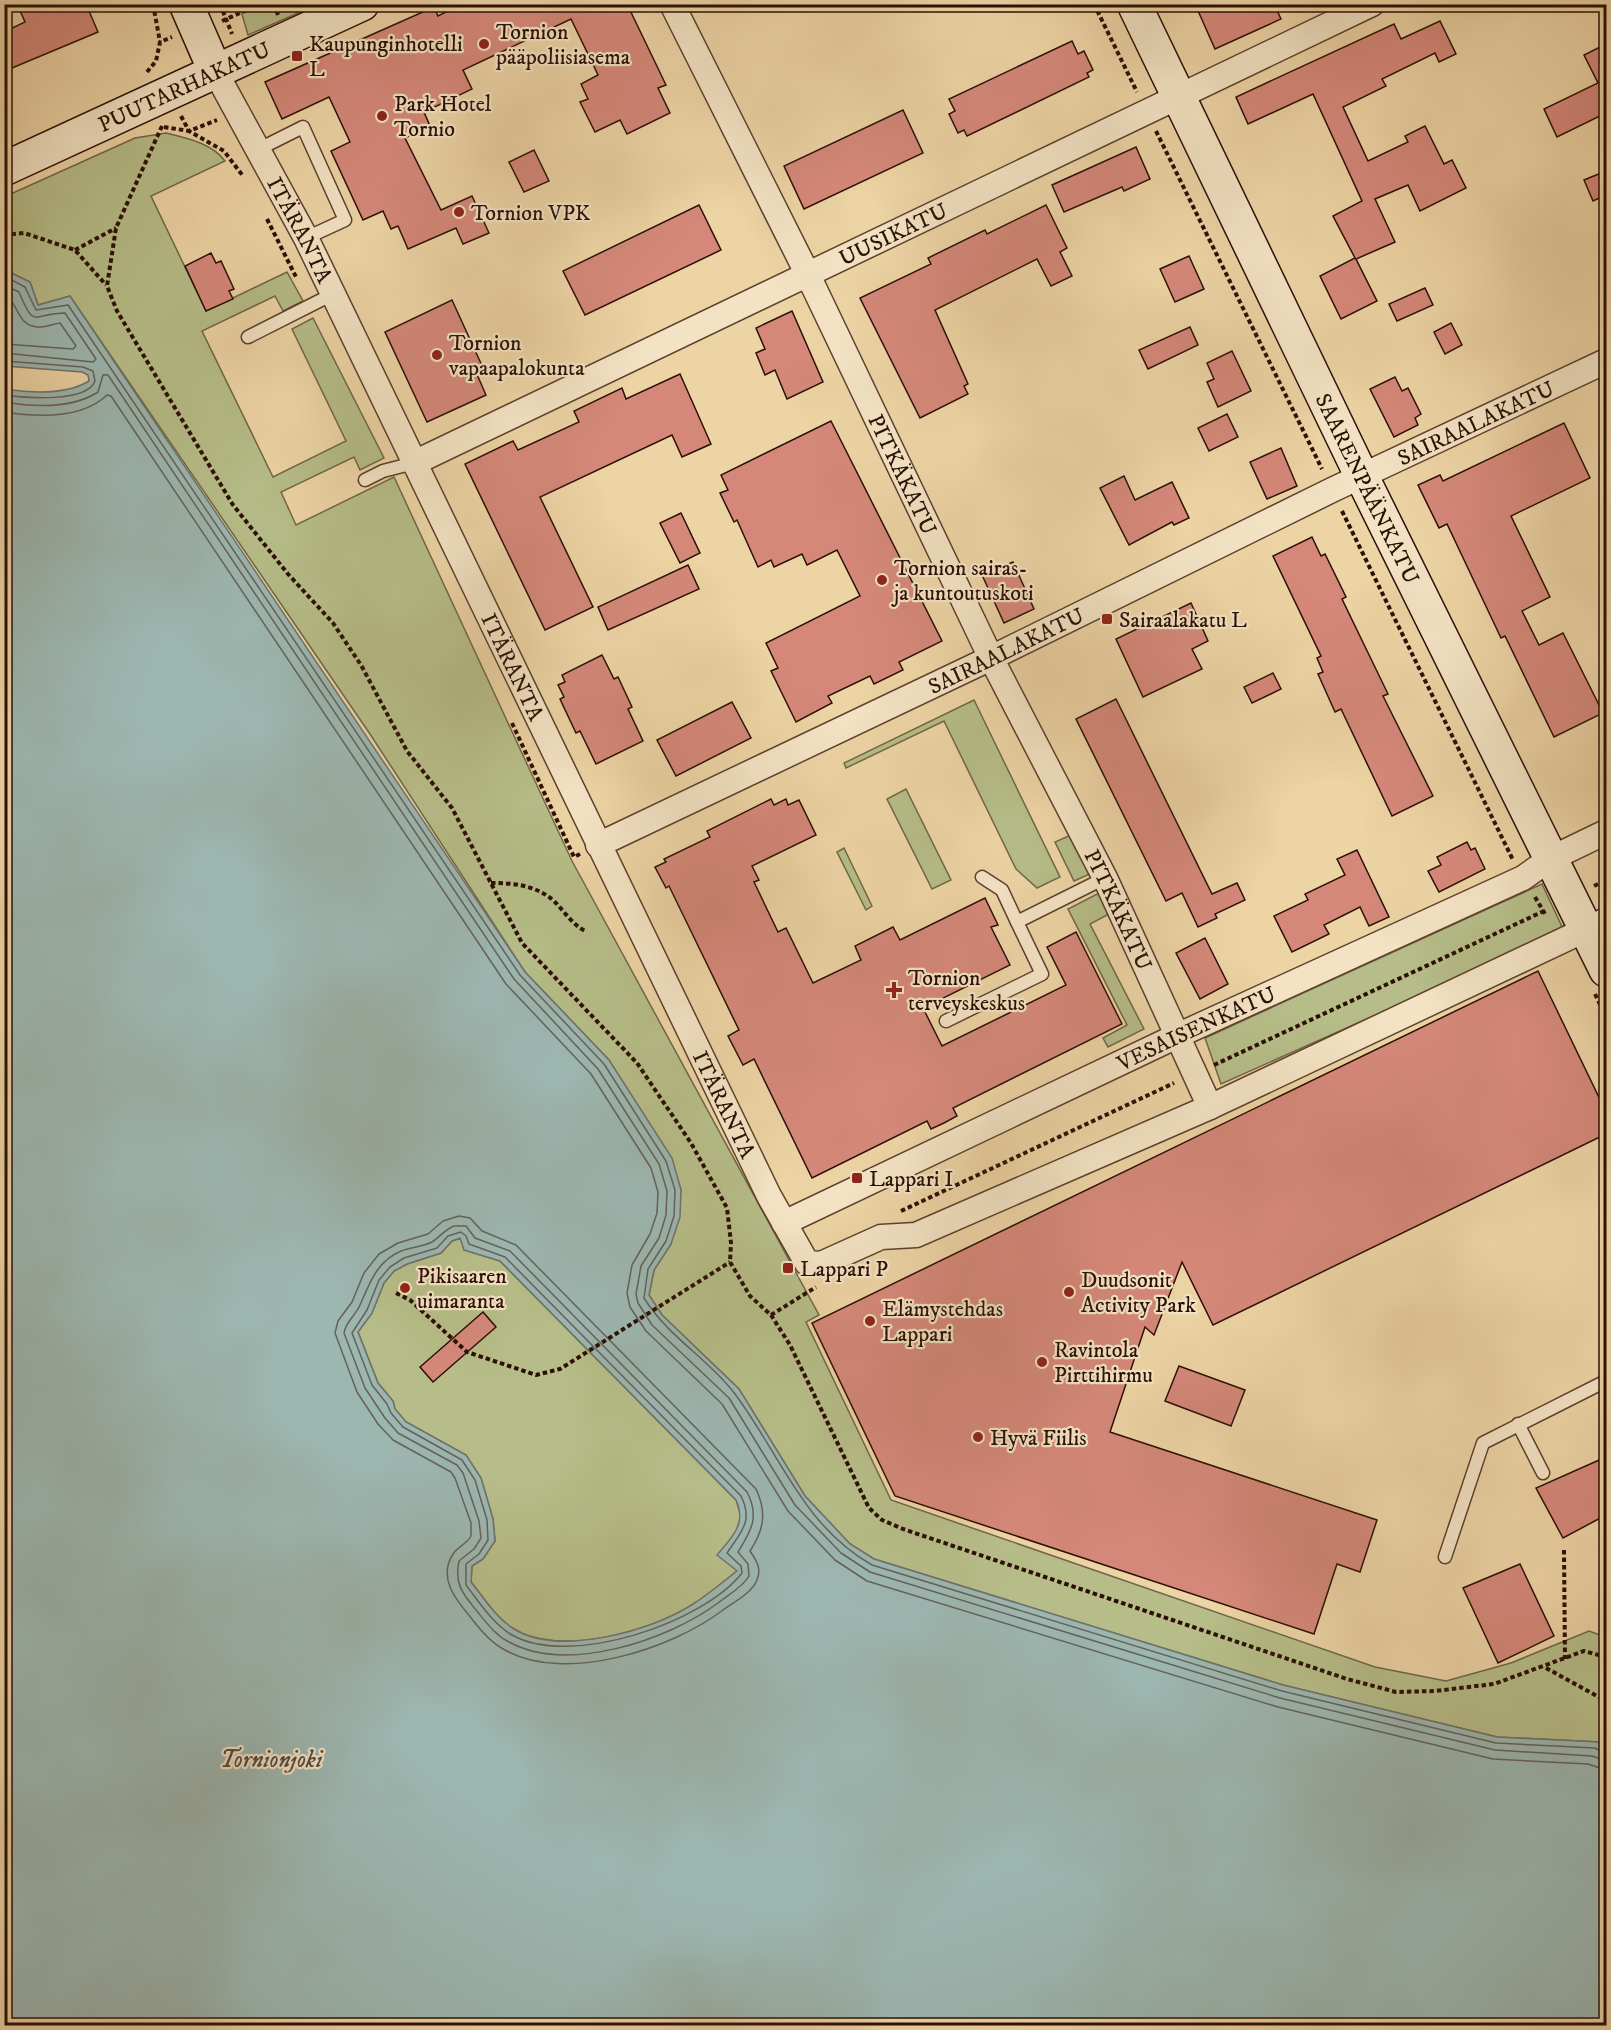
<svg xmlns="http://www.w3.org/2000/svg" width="1611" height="2030" font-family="'IM FELL DW Pica',serif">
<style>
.green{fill:#b6bd88;stroke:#706646;stroke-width:1.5}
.water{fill:#9cb6b0;stroke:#6f736c;stroke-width:1.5;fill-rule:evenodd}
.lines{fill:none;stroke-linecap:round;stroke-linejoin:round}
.shore{stroke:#64625a;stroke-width:1.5}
.building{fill:#d5887a;stroke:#2b0f05;stroke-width:1.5}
.lane-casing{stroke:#5c402d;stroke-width:15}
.street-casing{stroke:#5c402d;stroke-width:27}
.secondary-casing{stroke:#2b0f05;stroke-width:36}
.path{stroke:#2b0f05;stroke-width:4;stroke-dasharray:4.5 3;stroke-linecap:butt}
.lane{stroke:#f3e3c4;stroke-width:12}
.street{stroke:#f3e3c4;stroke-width:24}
.secondary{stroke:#f3e3c4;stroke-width:33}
.poi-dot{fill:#8f2418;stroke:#f3e3c4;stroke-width:2}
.labels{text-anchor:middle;stroke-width:4.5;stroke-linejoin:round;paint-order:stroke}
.poi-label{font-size:22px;fill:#2b0f05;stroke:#f3e3c4;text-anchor:start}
.street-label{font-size:22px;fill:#2b0f05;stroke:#f3e3c4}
.water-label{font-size:24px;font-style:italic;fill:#534941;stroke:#f3e3c4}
</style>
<rect width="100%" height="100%" fill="#edd4a5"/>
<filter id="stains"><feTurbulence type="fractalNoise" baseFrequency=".00333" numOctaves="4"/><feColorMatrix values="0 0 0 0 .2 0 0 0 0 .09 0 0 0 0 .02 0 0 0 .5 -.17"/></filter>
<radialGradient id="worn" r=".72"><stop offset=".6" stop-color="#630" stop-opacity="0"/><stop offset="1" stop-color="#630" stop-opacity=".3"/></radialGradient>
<!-- green -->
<g class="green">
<path d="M239 4H316V5L248 35Z"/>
<path d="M166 133C186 138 212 143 225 161L151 196 206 311 287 272 303 301 283 311 275 296 202 331 273 477 346 441 292 329 313 318 384 458 360 470 354 457 281 492 296 525 394 477 572 861 819 1315 806 1322 891 1500 1375 1667 1446 1681 1511 1663 1589 1631 1606 1637V1747L1599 1742 1497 1737 1283 1685 874 1559 850 1544 805 1496 739 1389 662 1315 649 1295 654 1270 671 1244 681 1190 671 1158 609 1060 525 972 370 734 70 296 38 305 30 282 5 270 4 197 135 138Z"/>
<path d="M974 700 1060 877 1037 888 1016 869 944 721 846 768 844 763Z"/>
<path d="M906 789 951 880 932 889 887 799Z"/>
<path d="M1073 834 1092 873 1074 881 1055 842Z"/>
<path d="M844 848 872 906 866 910 837 852Z"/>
<path d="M1542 884 1564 931 1221 1084 1205 1038Z"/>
<path d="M1101 892 1111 913 1090 924 1144 1029 1108 1047 1103 1038 1127 1025 1068 909Z"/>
<path d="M461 1238 464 1250 500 1261 736 1500 741 1516 736 1532 737 1571C723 1582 709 1594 694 1604 653 1631 558 1657 514 1629 496 1618 484 1598 471 1582L472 1566 483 1559 495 1541 493 1519 481 1478 466 1455 406 1422 395 1409 393 1401 378 1383 358 1332 372 1313 384 1283 394 1271 407 1264 441 1253 452 1241Z"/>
</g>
<!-- water -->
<path class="water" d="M5 270 30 282 38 305 70 296 525 972 609 1060 672 1158 681 1190 680 1217 671 1244 654 1270 649 1295 662 1315 739 1389 805 1496 850 1544 874 1559 1283 1685 1497 1737 1599 1742 1606 1750V2025H5V389C31 393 66 395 89 381L88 375 82 372 5 366ZM460 1238 464 1250 500 1261 736 1500C747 1524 732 1537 717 1555L737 1571C723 1582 709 1594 693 1604 652 1631 559 1657 514 1629 496 1618 484 1598 471 1582L472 1566 483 1559 495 1541 493 1519 481 1478 466 1455 406 1422 395 1409 393 1401 378 1383 358 1332 372 1313 384 1283 394 1271 407 1264 441 1253 452 1241Z"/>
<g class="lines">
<!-- shore -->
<g class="shore">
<path d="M4 276 25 287 36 310 68 305 520 975 604 1064 666 1161 675 1190 674 1216 666 1241 648 1269 644 1298C669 1338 709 1359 735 1394 780 1454 803 1526 872 1565L1282 1691 1496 1743 1595 1748 1606 1754"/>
<path d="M4 285 19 292C35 331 33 313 65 313L96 359 93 362 4 353"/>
<path d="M4 295C19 302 16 325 37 327 45 328 53 324 60 323L76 346 73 349 4 344"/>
<path d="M4 361 83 367 93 371 95 381C87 403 24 398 4 395"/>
<path d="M4 402C34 407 72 409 98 392L103 375H108L514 979 598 1069 659 1164 667 1191 666 1215 659 1238 641 1266 636 1294 638 1303 652 1325 729 1398 795 1505 841 1553 870 1572 1280 1698 1495 1750 1592 1756 1606 1761"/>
<path d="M4 412C36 417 82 419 107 395L111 396 506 984 591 1074 651 1168 658 1192 657 1213 650 1234 632 1265 627 1293 630 1307 646 1331 722 1404 788 1511 835 1560 867 1581 1278 1707 1493 1759 1588 1764 1606 1770"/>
<path d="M459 1216 470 1218 482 1231 516 1245 756 1489C767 1512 764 1530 750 1551 756 1560 762 1568 757 1580 752 1593 734 1602 723 1610 672 1649 565 1684 505 1650 491 1643 481 1631 472 1619 457 1601 437 1579 453 1554 458 1546 467 1544 471 1536V1523L455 1478 451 1472 393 1440 378 1424 357 1392 335 1333 338 1321 352 1302 364 1273 379 1254 398 1243 428 1234 443 1221Z"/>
<path d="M454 1226H466L475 1238 510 1251 747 1492C760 1517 751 1531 738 1552L748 1564 749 1576C743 1587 728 1595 718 1603 668 1640 568 1674 509 1642 495 1635 486 1622 476 1610 463 1594 454 1584 459 1561L474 1549 481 1538 479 1521 463 1473 457 1465 398 1433 385 1418 365 1388 344 1333C346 1321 356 1315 360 1305 370 1283 376 1262 401 1251 411 1247 422 1247 432 1242 440 1237 444 1230 454 1226Z"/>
<path d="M461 1232 466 1236 469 1244 505 1257 741 1496C754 1522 740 1533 727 1553L741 1566 742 1573C703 1623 570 1668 512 1635 493 1624 479 1602 466 1585V1564L479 1554 488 1540 487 1520 475 1480 462 1460 403 1427 391 1413 387 1404 372 1385 352 1333 367 1310 379 1280 390 1267 404 1258 437 1248 448 1236Z"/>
</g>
</g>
<!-- building -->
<g class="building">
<path d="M17 4H86L98 32 12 68 4 50V32L25 22Z"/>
<path d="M462 4H627L666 85 658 88 670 113 627 134 620 120 595 132 580 102 588 99 581 84 598 75 571 19 463 70 472 89 424 112 430 126 405 138 441 210 472 196 489 233 463 244 456 228 408 249 398 226 391 229 383 211 363 220 331 151 350 142 329 97 282 119 265 82 434 7 438 16Z"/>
<path d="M1195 4H1274L1281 19 1215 49Z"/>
<path d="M1440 21 1456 54 1439 62 1435 53 1382 79 1386 86 1343 107 1368 161 1408 142 1405 136 1425 126 1444 164 1452 160 1466 188 1420 211 1408 185 1375 199 1395 242 1356 259 1377 301 1341 319 1320 276 1355 258 1333 216 1362 201 1313 94 1248 124 1236 97 1394 24 1401 39Z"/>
<path d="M1072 41 1078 54 1084 51 1093 70 1087 73 1089 77 967 136 964 130 958 133 949 114 955 111 949 99Z"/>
<path d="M1606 44V113L1557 137 1544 109 1598 83 1584 55Z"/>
<path d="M903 110 923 153 804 209 784 166Z"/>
<path d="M1136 147 1150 179 1124 191 1122 187 1064 212 1052 185Z"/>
<path d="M534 150 549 181 524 192 509 162Z"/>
<path d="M1601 173 1606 185V195L1593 201 1584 180Z"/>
<path d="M699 205 721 250 585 315 563 271Z"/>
<path d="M1046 205 1067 248 1060 252 1072 276 1051 286 1037 259 935 310 968 384 964 386 968 394 920 418 860 298 931 264 928 258 985 230 987 234Z"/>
<path d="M211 253 216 263 221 261 234 289 229 291 233 299 206 311 185 266Z"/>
<path d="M1189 256 1204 289 1175 302 1160 269Z"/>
<path d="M1425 288 1433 305 1397 321 1389 304Z"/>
<path d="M452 300 483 368 476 372 486 395 427 422 385 332Z"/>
<path d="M792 311 823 382 787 399 775 370 765 375 756 353 765 349 756 328Z"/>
<path d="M1451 323 1462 345 1445 354 1434 332Z"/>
<path d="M1190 327 1198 345 1148 369 1139 350Z"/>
<path d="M1232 351 1251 391 1218 407 1207 382 1214 379 1207 363Z"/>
<path d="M680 374 711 444 682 457 672 435 540 497 593 607 545 630 465 464 513 441 518 450 579 422 574 411 622 388 626 399Z"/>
<path d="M1395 377 1402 391 1408 388 1421 414 1415 418 1418 425 1394 437 1370 389Z"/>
<path d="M1227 414 1238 437 1209 451 1198 428Z"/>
<path d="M831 421 942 641 899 662 903 670 874 684 870 676 828 696 832 703 796 722 771 671 778 668 766 643 860 596 837 550 807 565 802 554 774 567 771 560 758 567 737 520 734 522 720 493 728 490 721 475Z"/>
<path d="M1564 423 1590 478 1511 516 1550 597 1522 611 1539 645 1563 633 1603 713 1554 737 1505 636 1501 638 1447 524 1439 528 1418 485 1440 475 1443 481Z"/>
<path d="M1281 448 1297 486 1267 499 1250 462Z"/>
<path d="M1124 476 1135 500 1172 482 1189 518 1174 525 1172 522 1129 545 1100 488Z"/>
<path d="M681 513 700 553 680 563 660 523Z"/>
<path d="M1312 537 1321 556 1325 554 1346 597 1342 599 1388 694 1383 696 1433 796 1392 816 1341 709 1335 712 1318 674 1323 672 1317 658 1321 656 1273 556Z"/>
<path d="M1013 562 1034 609 1004 623 982 575Z"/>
<path d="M688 565 699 589 608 630 598 607Z"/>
<path d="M1191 603 1208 641 1192 649 1202 669 1143 697 1116 639Z"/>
<path d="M602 655 614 679 618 677 632 707 628 709 643 741 596 764 580 731 576 733 560 699 564 697 558 685 565 682 562 675Z"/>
<path d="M1273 673 1281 689 1252 703 1244 687Z"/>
<path d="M1116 699 1212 894 1237 883 1245 900 1215 914 1217 918 1198 927 1182 893 1166 901 1076 719Z"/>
<path d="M732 702 751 738 676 776 657 740Z"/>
<path d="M771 799 774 805 786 799 788 805 799 800 816 835 752 866 759 880 754 882 778 932 786 928 813 983 861 960 855 946 893 927 900 940 985 898 998 925 991 927 1010 965 923 1008 942 1046 1066 985 1047 947 1076 932 1122 1024 953 1108 957 1116 944 1123 931 1129 927 1121 812 1178 754 1059 743 1065 728 1036 739 1030 669 886 666 888 655 867 666 862 664 859 710 837 707 831Z"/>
<path d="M1467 842 1471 850 1475 848 1485 869 1439 892 1428 871 1441 865 1437 857Z"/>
<path d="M1357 850 1389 917 1369 926 1360 907 1324 925 1329 934 1292 952 1274 916 1308 900 1305 894 1345 875 1337 859Z"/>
<path d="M1205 938 1228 984 1200 999 1176 953Z"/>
<path d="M1538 971 1606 1112V1134L1213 1325 1182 1262 1154 1335 1145 1327 1110 1432 1377 1520 1360 1572 1337 1564 1314 1634 895 1496 812 1323Z"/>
<path d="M483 1312 496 1327 433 1382 420 1367Z"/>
<path d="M1179 1366 1245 1390 1231 1426 1165 1401Z"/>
<path d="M1606 1457V1515L1563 1538 1536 1488Z"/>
<path d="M1520 1564 1554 1636 1498 1663 1463 1588Z"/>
</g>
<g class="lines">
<!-- lane casing -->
<g class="lane-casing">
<g id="lane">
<path d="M259 149 303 127 345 220 306 238"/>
<path d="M248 337 333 294"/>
<path d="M365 480 383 471 414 463"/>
<path d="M982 877 1002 890 1017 922 1105 878"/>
<path d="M946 1021 1042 974 1017 922"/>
<path d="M1518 1424 1543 1473"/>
<path d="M1445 1557 1483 1443 1606 1381"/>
</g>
</g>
<!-- street casing -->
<g class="street-casing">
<g id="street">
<path id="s1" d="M672 4 807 273 991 658 1105 878 1210 1107"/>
<path id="s2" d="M216 73 306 238 769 1196 807 1263 821 1264 881 1237 916 1235 1210 1107 1606 920"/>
<path id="s3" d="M414 463 1372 4"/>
<path id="s4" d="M598 845 991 658 1332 490 1606 361"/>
<path id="s5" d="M784 1223 1179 1035 1523 878 1550 859 1606 832"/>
</g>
</g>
<!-- secondary casing -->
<g class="secondary-casing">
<g id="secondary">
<path d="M186 4 216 73"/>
<path id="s6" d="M1134 4 1362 477 1606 970"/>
<path id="s7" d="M4 169 362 4"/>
</g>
</g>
<!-- path -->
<g class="path">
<path d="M153 4 160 42"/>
<path d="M220 4 232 34"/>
<path d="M274 4 278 15"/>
<path d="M1094 4 1137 92"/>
<path d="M222 21 260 4"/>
<path d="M147 72 156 61 160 42 172 37"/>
<path d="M181 116 189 131 224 151 243 176"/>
<path d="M162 126 116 228 107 286 117 311 233 505 288 574 333 623 361 665 407 751 452 808 522 943 637 1063 691 1143 727 1208 731 1243 730 1262 750 1296 771 1315 790 1345 869 1508 882 1520 903 1529 1347 1679 1396 1692 1435 1691 1494 1684 1584 1651 1606 1657"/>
<path d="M164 127 189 131 217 120"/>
<path d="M1156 131 1322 469"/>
<path d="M267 219 297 279"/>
<path d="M4 235 24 233 75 250 106 285"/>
<path d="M75 250 116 228"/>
<path d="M1342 511 1513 860"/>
<path d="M512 723 574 857 580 854"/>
<path d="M491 883C513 883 536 885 554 901 564 911 572 924 585 931"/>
<path d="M1594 886 1606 880"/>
<path d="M1535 897 1545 914"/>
<path d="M1595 994 1606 1017"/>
<path d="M1214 1065 1544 911"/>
<path d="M901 1211 1174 1083"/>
<path d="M396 1293 410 1300 467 1352 536 1375 560 1369 730 1262"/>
<path d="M771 1315 816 1287"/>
<path d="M1564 1550 1565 1659"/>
<path d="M1546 1668 1606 1701"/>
</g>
<!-- lane -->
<use href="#lane" class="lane"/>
<!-- street -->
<use href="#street" class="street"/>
<!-- secondary -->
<use href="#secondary" class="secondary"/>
</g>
<!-- markers -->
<g class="poi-dot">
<circle cx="484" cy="44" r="6"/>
<rect x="291" y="50" width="12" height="12" rx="3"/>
<circle cx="382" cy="116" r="6"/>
<circle cx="459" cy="212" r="6"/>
<circle cx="437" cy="355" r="6"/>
<circle cx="882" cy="580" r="6"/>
<rect x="1101" y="613" width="12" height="12" rx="3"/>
<path d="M891 981h6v6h6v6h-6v6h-6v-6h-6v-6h6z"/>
<rect x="851" y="1172" width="12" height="12" rx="3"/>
<rect x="782" y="1262" width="12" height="12" rx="3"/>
<circle cx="405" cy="1288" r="6"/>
<circle cx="1069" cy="1292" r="6"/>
<circle cx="870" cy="1321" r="6"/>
<circle cx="1042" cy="1362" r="6"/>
<circle cx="978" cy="1437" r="6"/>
</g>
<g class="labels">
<!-- poi labels -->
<g class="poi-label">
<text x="496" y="39">Tornion<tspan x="496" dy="25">pääpoliisiasema</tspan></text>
<text x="309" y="51">Kaupunginhotelli<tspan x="309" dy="25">L</tspan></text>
<text x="394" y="111">Park Hotel<tspan x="394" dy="25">Tornio</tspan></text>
<text x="471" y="220">Tornion VPK</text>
<text x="449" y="350">Tornion<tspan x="449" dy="25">vapaapalokunta</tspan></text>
<text x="894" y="575">Tornion sairas-<tspan x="894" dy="25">ja kuntoutuskoti</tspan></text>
<text x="1119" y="627">Sairaalakatu L</text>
<text x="908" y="985">Tornion<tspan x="908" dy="25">terveyskeskus</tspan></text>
<text x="869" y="1186">Lappari I</text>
<text x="800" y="1276">Lappari P</text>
<text x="417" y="1283">Pikisaaren<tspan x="417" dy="25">uimaranta</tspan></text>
<text x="1081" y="1287">Duudsonit<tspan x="1081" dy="25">Activity Park</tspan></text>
<text x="882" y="1316">Elämystehdas<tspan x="882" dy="25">Lappari</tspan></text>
<text x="1054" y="1357">Ravintola<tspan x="1054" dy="25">Pirttihirmu</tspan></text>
<text x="990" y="1445">Hyvä Fiilis</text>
</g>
<!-- street labels -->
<g class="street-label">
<text dy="8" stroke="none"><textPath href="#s7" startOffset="198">PUUTARHAKATU</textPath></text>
<text dy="8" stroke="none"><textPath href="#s2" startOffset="178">ITÄRANTA</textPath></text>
<text dy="8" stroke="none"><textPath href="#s3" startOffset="531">UUSIKATU</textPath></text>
<text dy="8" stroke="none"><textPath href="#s4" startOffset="974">SAIRAALAKATU</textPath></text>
<text dy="8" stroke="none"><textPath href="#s1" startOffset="524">PITKÄKATU</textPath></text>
<text dy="8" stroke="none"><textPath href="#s6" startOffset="538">SAARENPÄÄNKATU</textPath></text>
<text dy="8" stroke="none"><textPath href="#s4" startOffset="452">SAIRAALAKATU</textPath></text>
<text dy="8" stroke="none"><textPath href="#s2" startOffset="664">ITÄRANTA</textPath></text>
<text dy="8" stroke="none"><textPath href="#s1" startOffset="1010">PITKÄKATU</textPath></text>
<text dy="8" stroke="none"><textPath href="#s5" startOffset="456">VESAISENKATU</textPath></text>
<text dy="8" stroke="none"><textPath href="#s2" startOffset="1150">ITÄRANTA</textPath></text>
</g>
<!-- water labels -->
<g class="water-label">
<text x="271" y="1767">Tornionjoki</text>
</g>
</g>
<!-- margin -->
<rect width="1611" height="2030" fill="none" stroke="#edd4a5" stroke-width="24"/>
<rect x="6" y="6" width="1599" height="2018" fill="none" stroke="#2b0f05" stroke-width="3"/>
<rect x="12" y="12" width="1587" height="2006" fill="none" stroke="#2b0f05" stroke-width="1.5"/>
<rect width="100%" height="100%" filter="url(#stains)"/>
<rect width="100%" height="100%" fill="url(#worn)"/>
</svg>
